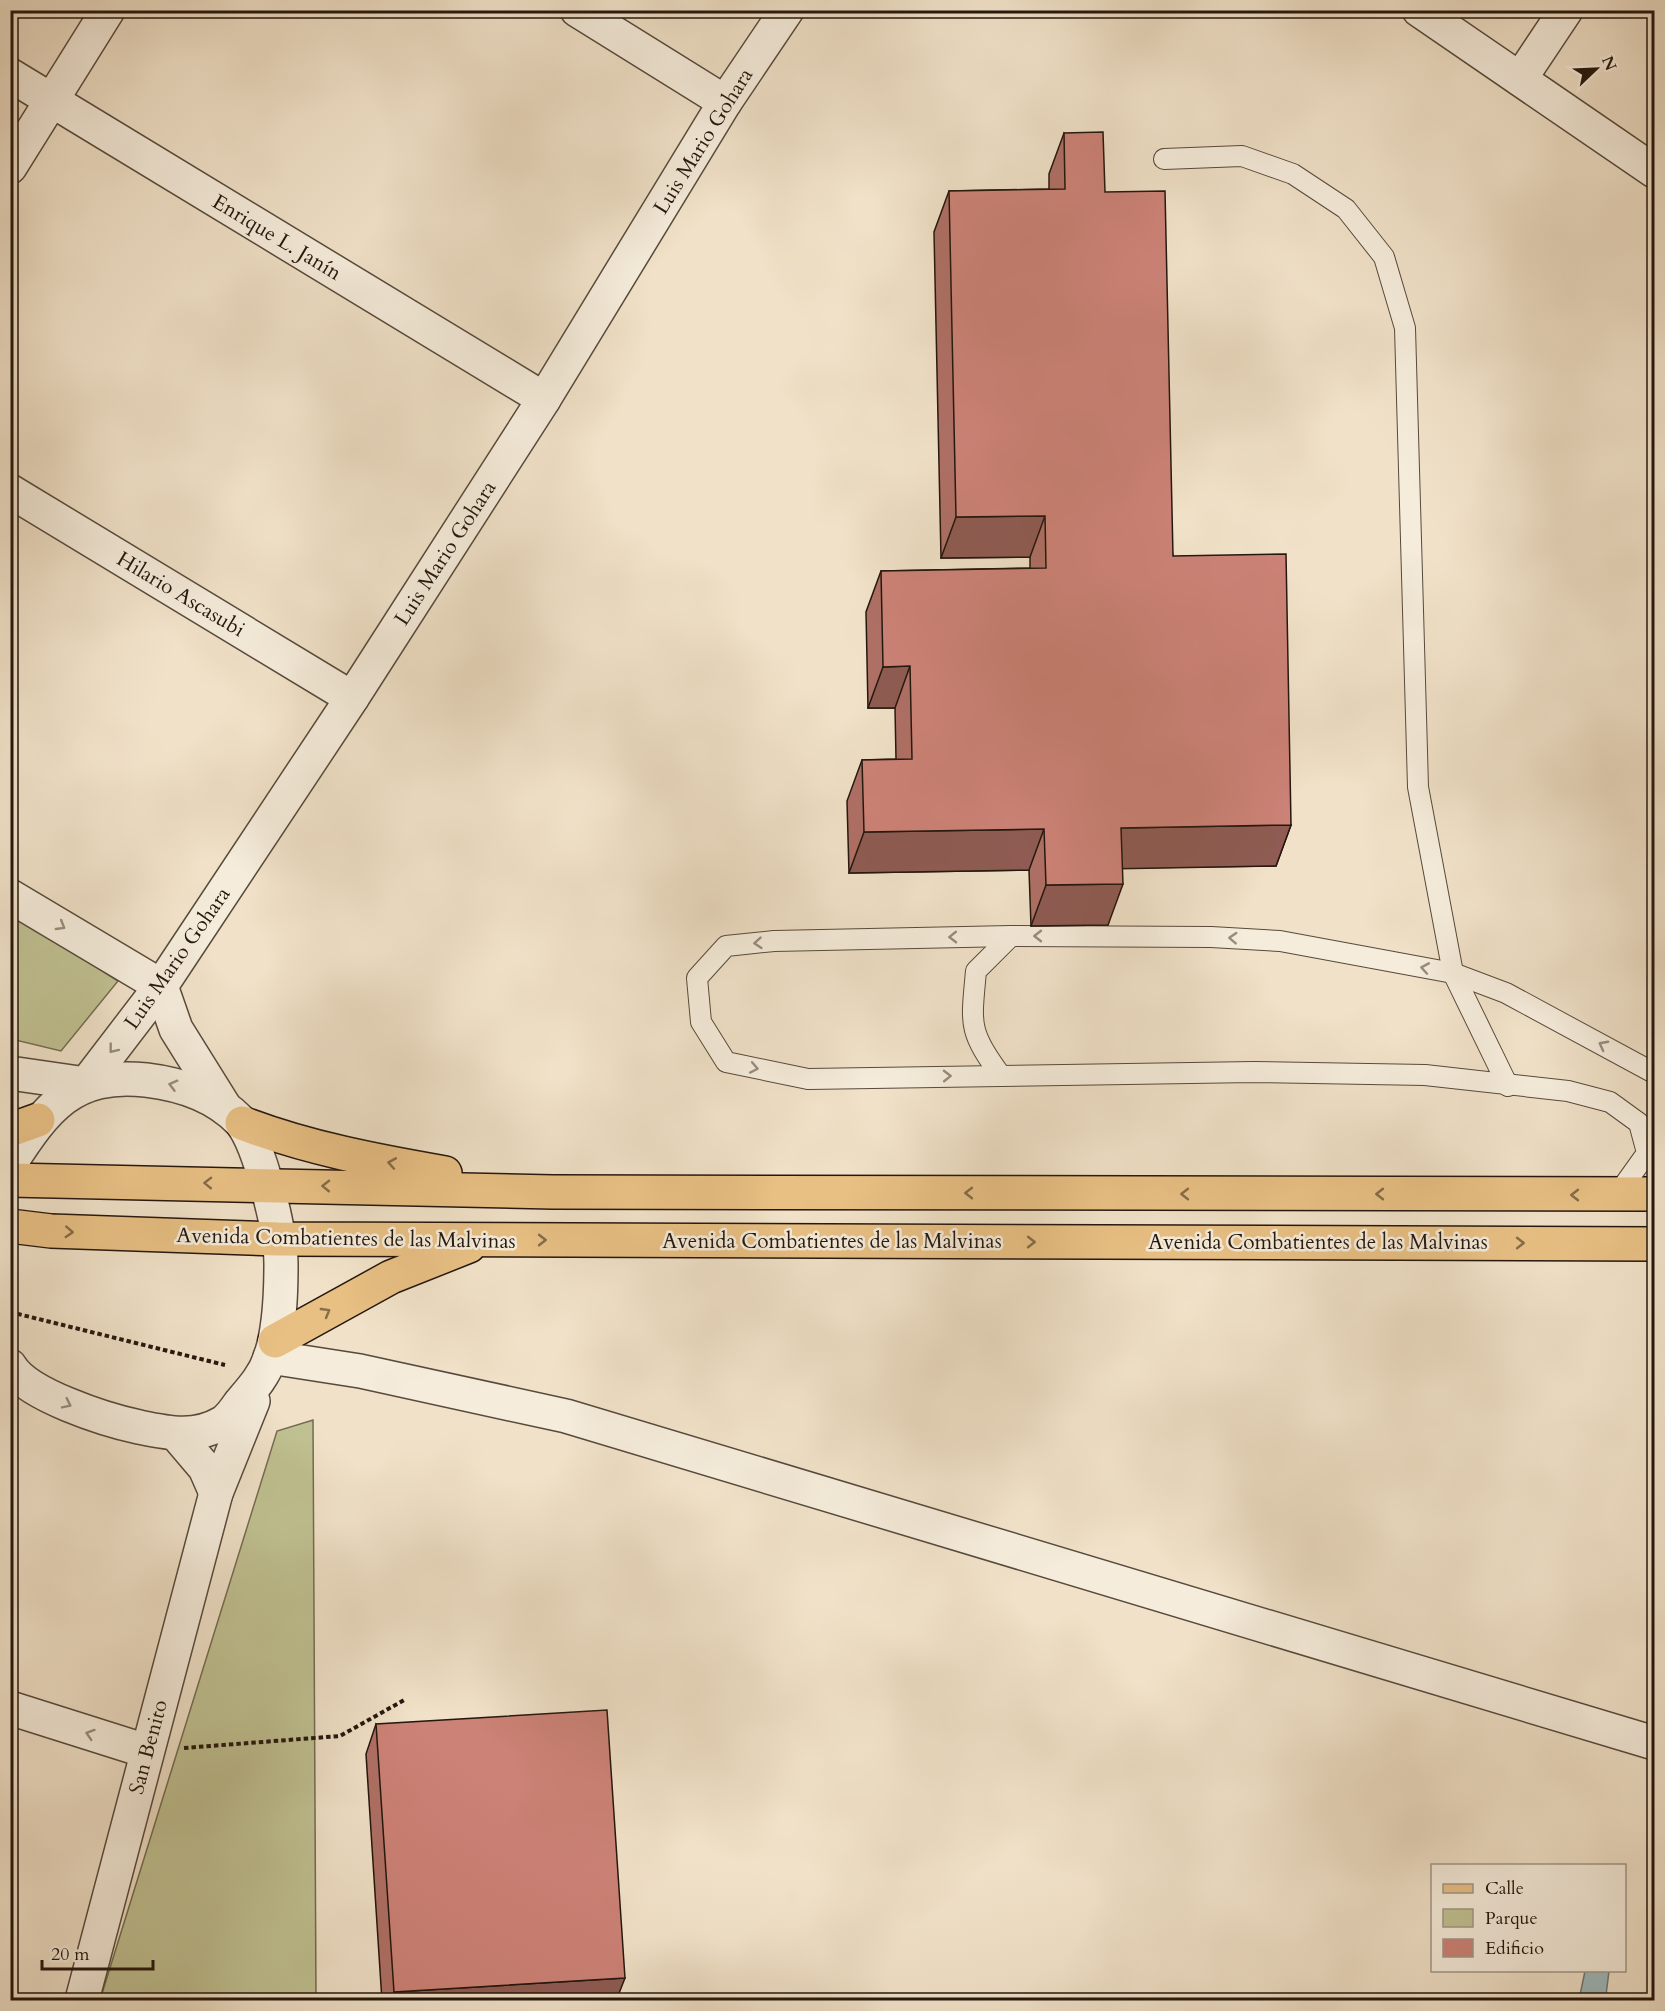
<svg xmlns="http://www.w3.org/2000/svg" width="1665" height="2011" font-family="Cardo,serif">
<style>
.green{fill:#c0c192;stroke:#726c50;stroke-width:1.5}
.water{fill:#9dbbbe;stroke:#6d7978;stroke-width:1.5}
.lines{fill:none;stroke-linecap:round;stroke-linejoin:round}
.service-casing{stroke:#574a3c;stroke-width:22}
.minor-casing{stroke:#574a3c;stroke-width:36}
.tertiary-casing{stroke:#574a3c;stroke-width:36}
.primary-casing{stroke:#24170e;stroke-width:36}
.path{stroke:#24170e;stroke-width:4;stroke-dasharray:4.5 3;stroke-linecap:butt}
.service{stroke:#f5ecdb;stroke-width:20}
.minor{stroke:#f5ecdb;stroke-width:33}
.tertiary{stroke:#f5ecdb;stroke-width:33}
.primary{stroke:#e8c084;stroke-width:33}
.wall{fill:#af7066;stroke:#24170e;stroke-width:1.5}
.shaded-wall{fill:#8f5b53;stroke:#24170e;stroke-width:1.5}
.building{fill:#cc8277;stroke:#24170e;stroke-width:1.5}
.oneway{stroke:#978c7f}
.oneway2{stroke:#866c49}
.labels{text-anchor:middle;stroke-width:5;stroke-linejoin:round;paint-order:stroke}
.street-label{font-size:21px;fill:#24170e;stroke:#f5ecdb}
</style>
<rect width="100%" height="100%" fill="#f0e1c8"/>
<filter id="stains"><feTurbulence type="fractalNoise" baseFrequency=".00333" numOctaves="4"/><feColorMatrix values="0 0 0 0 .2 0 0 0 0 .09 0 0 0 0 .02 0 0 0 .5 -.17"/></filter>
<radialGradient id="worn" r=".72"><stop offset=".6" stop-color="#630" stop-opacity="0"/><stop offset="1" stop-color="#630" stop-opacity=".3"/></radialGradient>
<!-- green -->
<g class="green">
<path d="M10 911 118 981 61 1051 11 1039Z"/>
<path d="M313 1420 316 2000H100L277 1431Z"/>
</g>
<!-- water -->
<path class="water" d="M1585 1971H1609L1606 1995H1580Z"/>
<g class="lines">
<!-- service casing -->
<g class="service-casing">
<g id="service">
<path d="M1164 159 1242 156 1293 174 1346 209 1384 257 1405 328 1418 787 1453 973 1508 1086"/>
<path d="M1001 1076 808 1079 726 1062 701 1022 697 978 726 946 774 941 1011 936"/>
<path d="M1617 1195 1647 1153 1639 1123 1610 1102 1568 1091 1425 1075 1254 1072 1001 1076C968 1030 971 1026 976 971L1011 936 1211 937 1280 941 1453 973 1506 993 1654 1073"/>
</g>
</g>
<!-- minor casing -->
<g class="minor-casing">
<g id="minor">
<path d="M10 75 544 399"/>
<path d="M1520 79 1566 10"/>
<path d="M725 102 787 10"/>
<path d="M10 167 108 10"/>
<path d="M10 491 352 698"/>
<path d="M10 896 161 986"/>
<path d="M270 1357 360 1371 566 1416 1654 1743"/>
<path d="M10 1708 146 1751"/>
</g>
</g>
<!-- tertiary casing -->
<g class="tertiary-casing">
<g id="tertiary">
<path d="M1419 10 1654 171"/>
<path d="M161 986 176 1029 224 1106"/>
<path d="M10 1073 86 1084"/>
<path d="M86 1084 161 986 352 698 544 399 725 102 577 10"/>
<path d="M10 1164C46 1108 73 1072 146 1080 180 1084 216 1096 240 1121 260 1144 281 1233 281 1264 281 1294 280 1330 270 1358 264 1376 252 1389 240 1403 235 1410 229 1419 222 1423 195 1439 168 1433 139 1427 106 1420 27 1395 10 1366"/>
<path d="M177 1435 205 1468 216 1493"/>
<path d="M82 2000 216 1493 253 1401"/>
</g>
</g>
<!-- primary casing -->
<g class="primary-casing">
<g id="primary">
<path d="M242 1123C307 1148 376 1161 445 1173"/>
<path d="M10 1130 38 1120"/>
<path d="M10 1180 553 1192 1654 1194"/>
<path d="M10 1226 51 1231 278 1239 1654 1244"/>
<path d="M275 1341 391 1277 469 1246"/>
</g>
</g>
<!-- path -->
<g class="path">
<path d="M10 1312 225 1365"/>
<path d="M184 1748 340 1736 406 1699"/>
</g>
<!-- service -->
<use href="#service" class="service"/>
<!-- minor -->
<use href="#minor" class="minor"/>
<!-- tertiary -->
<use href="#tertiary" class="tertiary"/>
<!-- primary -->
<use href="#primary" class="primary"/>
</g>
<!-- wall -->
<g class="wall">
<path d="M1064 133 1105 192 1173 556 1291 825 1276 866 1122 868 1108 925 1031 926 1029 870 849 873 847 801 862 760 896 759 895 708H868L866 612 881 571 1030 568V557L941 558 934 232 949 191 1049 189V174Z"/>
<path d="M376 1724 616 2001H382L366 1754Z"/>
</g>
<!-- shaded-wall -->
<g class="shaded-wall">
<path d="M1045 516 1030 557 941 558 956 517Z"/>
<path d="M910 666 895 708H868L883 667Z"/>
<path d="M1291 825 1276 866 1106 869 1121 828Z"/>
<path d="M1044 829 1029 870 849 873 864 832Z"/>
<path d="M1123 884 1108 925 1031 926 1046 885Z"/>
<path d="M625 1978 616 2001H391L394 1992Z"/>
</g>
<!-- building -->
<g class="building">
<path d="M1103 132 1105 192 1165 191 1173 556 1286 554 1291 825 1121 828 1123 884 1046 885 1044 829 864 832 862 760 912 759 910 666 883 667 881 571 1046 568 1045 516 956 517 949 191 1065 189 1064 133Z"/>
<path d="M607 1710 625 1978 394 1992 376 1724Z"/>
</g>
<!-- one-way arrows -->
<defs><path id="oneway-chevron" d="M-2-3.5L2.5 0L-2 3.5" fill="none" stroke-width="1.6" stroke-linecap="round" stroke-linejoin="round" transform="scale(1.5)"/></defs>
<g class="oneway">
<use href="#oneway-chevron" transform="translate(61 926) rotate(31)"/>
<use href="#oneway-chevron" transform="translate(1038 936) rotate(-180)"/>
<use href="#oneway-chevron" transform="translate(953 937) rotate(179)"/>
<use href="#oneway-chevron" transform="translate(1233 938) rotate(-177)"/>
<use href="#oneway-chevron" transform="translate(758 943) rotate(175)"/>
<use href="#oneway-chevron" transform="translate(1425 968) rotate(-170)"/>
<use href="#oneway-chevron" transform="translate(1603 1045) rotate(-152)"/>
<use href="#oneway-chevron" transform="translate(113 1049) rotate(128)"/>
<use href="#oneway-chevron" transform="translate(754 1068) rotate(11)"/>
<use href="#oneway-chevron" transform="translate(947 1076) rotate(-1)"/>
<use href="#oneway-chevron" transform="translate(173 1085) rotate(-165)"/>
<use href="#oneway-chevron" transform="translate(67 1404) rotate(26)"/>
<use href="#oneway-chevron" transform="translate(90 1734) rotate(-162)"/>
</g>
<g class="oneway2">
<use href="#oneway-chevron" transform="translate(392 1163) rotate(-170)"/>
<use href="#oneway-chevron" transform="translate(208 1183) rotate(-179)"/>
<use href="#oneway-chevron" transform="translate(326 1186) rotate(-179)"/>
<use href="#oneway-chevron" transform="translate(969 1193) rotate(-180)"/>
<use href="#oneway-chevron" transform="translate(1185 1194) rotate(-180)"/>
<use href="#oneway-chevron" transform="translate(1380 1194) rotate(-180)"/>
<use href="#oneway-chevron" transform="translate(1575 1195) rotate(-180)"/>
<use href="#oneway-chevron" transform="translate(69 1232) rotate(3)"/>
<use href="#oneway-chevron" transform="translate(542 1240)"/>
<use href="#oneway-chevron" transform="translate(1031 1242)"/>
<use href="#oneway-chevron" transform="translate(1520 1243)"/>
<use href="#oneway-chevron" transform="translate(326 1312) rotate(-30)"/>
</g>
<g class="labels">
<!-- street labels -->
<g class="street-label">
<text transform="translate(703 141) rotate(-58)" y="7">Luis Mario Gohara</text>
<text transform="translate(277 237) rotate(31)" y="7">Enrique L. Janín</text>
<text transform="translate(445 553) rotate(-57)" y="7">Luis Mario Gohara</text>
<text transform="translate(181 594) rotate(31)" y="7">Hilario Ascasubi</text>
<text transform="translate(177 958) rotate(-55)" y="7">Luis Mario Gohara</text>
<text transform="translate(346 1238) rotate(1)" y="7">Avenida Combatientes de las Malvinas</text>
<text x="832" y="1248">Avenida Combatientes de las Malvinas</text>
<text x="1318" y="1249">Avenida Combatientes de las Malvinas</text>
<text transform="translate(148 1747) rotate(-75)" y="7">San Benito</text>
</g>
</g>
<!-- margin -->
<rect width="1665" height="2011" fill="none" stroke="#f0e1c8" stroke-width="36"/>
<rect x="12" y="12" width="1641" height="1987" fill="none" stroke="#24170e" stroke-width="3"/>
<rect x="18" y="18" width="1629" height="1975" fill="none" stroke="#24170e" stroke-width="1.5"/>
<!-- legend -->
<rect x="1431" y="1864" width="195" height="108" fill="#f5ecdb" stroke="#a19789" stroke-width="1.5"/>
<rect x="1443" y="1884" width="30" height="9" fill="#e8c084" stroke="#a19789" stroke-width="1.5"/>
<text x="1485" y="1894" font-size="18" fill="#24170e">Calle</text>
<rect x="1443" y="1909" width="30" height="18" fill="#c0c192" stroke="#a19789" stroke-width="1.5"/>
<text x="1485" y="1924" font-size="18" fill="#24170e">Parque</text>
<rect x="1443" y="1939" width="30" height="18" fill="#cc8277" stroke="#a19789" stroke-width="1.5"/>
<text x="1485" y="1954" font-size="18" fill="#24170e">Edificio</text>
<!-- north arrow -->
<g transform="translate(1596 69) rotate(67)" stroke="#f5ecdb" stroke-width="4.5" paint-order="stroke">
<path d="M0-4.5L10 22L0 15L-10 22Z" fill="#24170e"/>
<text y="-9" font-size="16" font-weight="bold" text-anchor="middle" fill="#24170e">N</text>
</g>
<!-- scale -->
<path d="M42 1960v9h111v-9" fill="none" stroke="#24170e" stroke-width="3"/>
<text x="51" y="1960" font-size="18" fill="#24170e" stroke="#f5ecdb" stroke-width="4.5" paint-order="stroke">20 m</text>
<rect width="100%" height="100%" filter="url(#stains)"/>
<rect width="100%" height="100%" fill="url(#worn)"/>
</svg>
